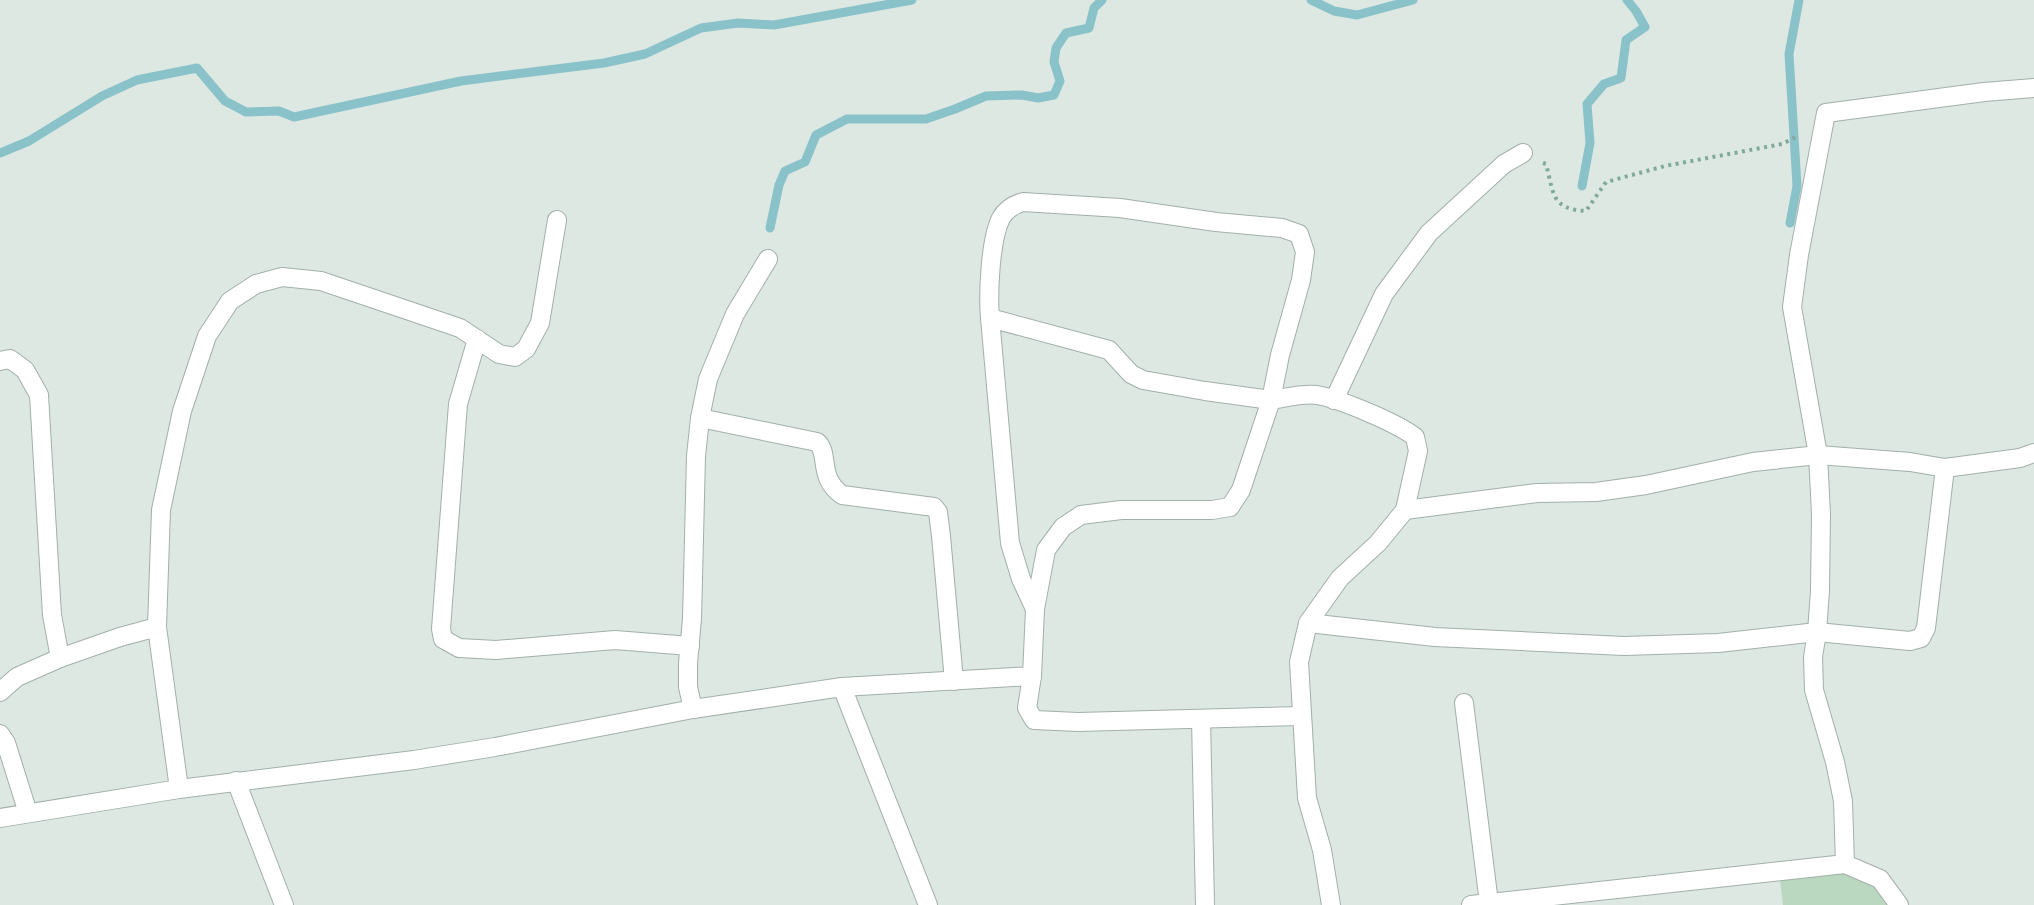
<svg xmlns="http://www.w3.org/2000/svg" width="2034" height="905" font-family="Manrope,sans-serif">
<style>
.green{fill:#b9d8bf}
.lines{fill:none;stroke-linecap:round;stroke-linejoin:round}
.stream{stroke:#8ac2c9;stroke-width:9}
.street-casing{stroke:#a2afaa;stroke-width:20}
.path{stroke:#81a99b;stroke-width:4;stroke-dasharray:3 4.5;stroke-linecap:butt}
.street{stroke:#fff;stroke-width:18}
</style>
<rect width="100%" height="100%" fill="#dee8e3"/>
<!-- green -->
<path class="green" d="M1845 864 1899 905H1783L1779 871Z"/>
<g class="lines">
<!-- stream -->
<g class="stream">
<path d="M1311 0 1334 11 1357 15 1413 0"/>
<path d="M0 153 29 141 102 96 137 80 197 68 225 101 246 112 279 111 294 117 461 81 604 63 645 54 701 28 738 23 774 25 912 0"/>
<path d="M1582 186 1590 143 1587 104 1604 84 1621 78 1626 40 1645 27 1636 11 1627 0"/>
<path d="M1790 223 1797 186 1789 54 1799 0"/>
<path d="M770 228 779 185 785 171 805 162 816 135 847 119H926L955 109 986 96 1022 95 1038 98 1054 95 1060 81 1054 62 1056 48 1066 33 1089 28 1094 8 1102 0"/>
</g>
<!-- street casing -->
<g class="street-casing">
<g id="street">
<path d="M990 318 1109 350 1131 374 1143 380 1205 391 1271 400 1280 355 1301 280 1305 252 1299 234 1282 228 1216 222 1120 208 1023 202C1013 205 1006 209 1001 218 990 240 988 294 990 318L1010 543 1021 579 1035 609"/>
<path d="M477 339 458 404 441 629 443 639 459 648 496 650 615 640 690 646"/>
<path d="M0 361 10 359 25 370 39 395 52 615 60 658 120 637 157 627 179 789"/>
<path d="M1334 400 1384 294 1429 233 1504 164 1523 153"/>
<path d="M700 418 817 442C830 453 817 477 842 495L934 507 938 512 941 536 954 681"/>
<path d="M1405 510 1537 493 1596 492 1646 485 1753 462 1818 455 1910 462 1945 468 2020 458 2034 453"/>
<path d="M1308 623 1435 637 1624 646 1718 643 1817 632 1910 641 1921 638 1926 628 1945 468"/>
<path d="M157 627 161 510 182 411 207 336 230 301 256 284 282 277 321 281 460 328 499 354 515 357 526 349 540 323 557 220"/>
<path d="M1032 676 1027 708 1034 720 1078 722 1302 716"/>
<path d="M842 687 928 905"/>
<path d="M0 692 17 677 60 658"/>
<path d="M1464 703 1489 903"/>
<path d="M693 709 688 687V663L692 619 696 456 700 418 708 379 735 314 768 259"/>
<path d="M1201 719 1205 905"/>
<path d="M0 734 6 743 28 813"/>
<path d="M236 781 284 905"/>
<path d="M0 818 179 789 414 760 495 747 693 709 842 687 1032 676 1035 609 1046 550 1063 527 1081 515 1121 510H1212L1230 507 1241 490 1271 400C1285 398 1303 393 1317 395 1340 399 1397 423 1415 437L1418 451 1405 510 1378 543 1340 578 1308 623 1299 662 1307 798 1322 850 1331 905"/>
<path d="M1845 864 1843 801 1835 762 1814 690 1813 657 1817 632 1820 591 1821 514 1818 455 1792 307 1799 255 1826 113 1984 92 2034 88"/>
<path d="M1471 905 1845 864 1880 879 1899 905"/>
</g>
</g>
<!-- path -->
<path class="path" d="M1543 163 1546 164C1554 194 1551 209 1586 211L1606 182 1665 166 1782 144 1798 136"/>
<!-- street -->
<use href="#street" class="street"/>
</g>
</svg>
